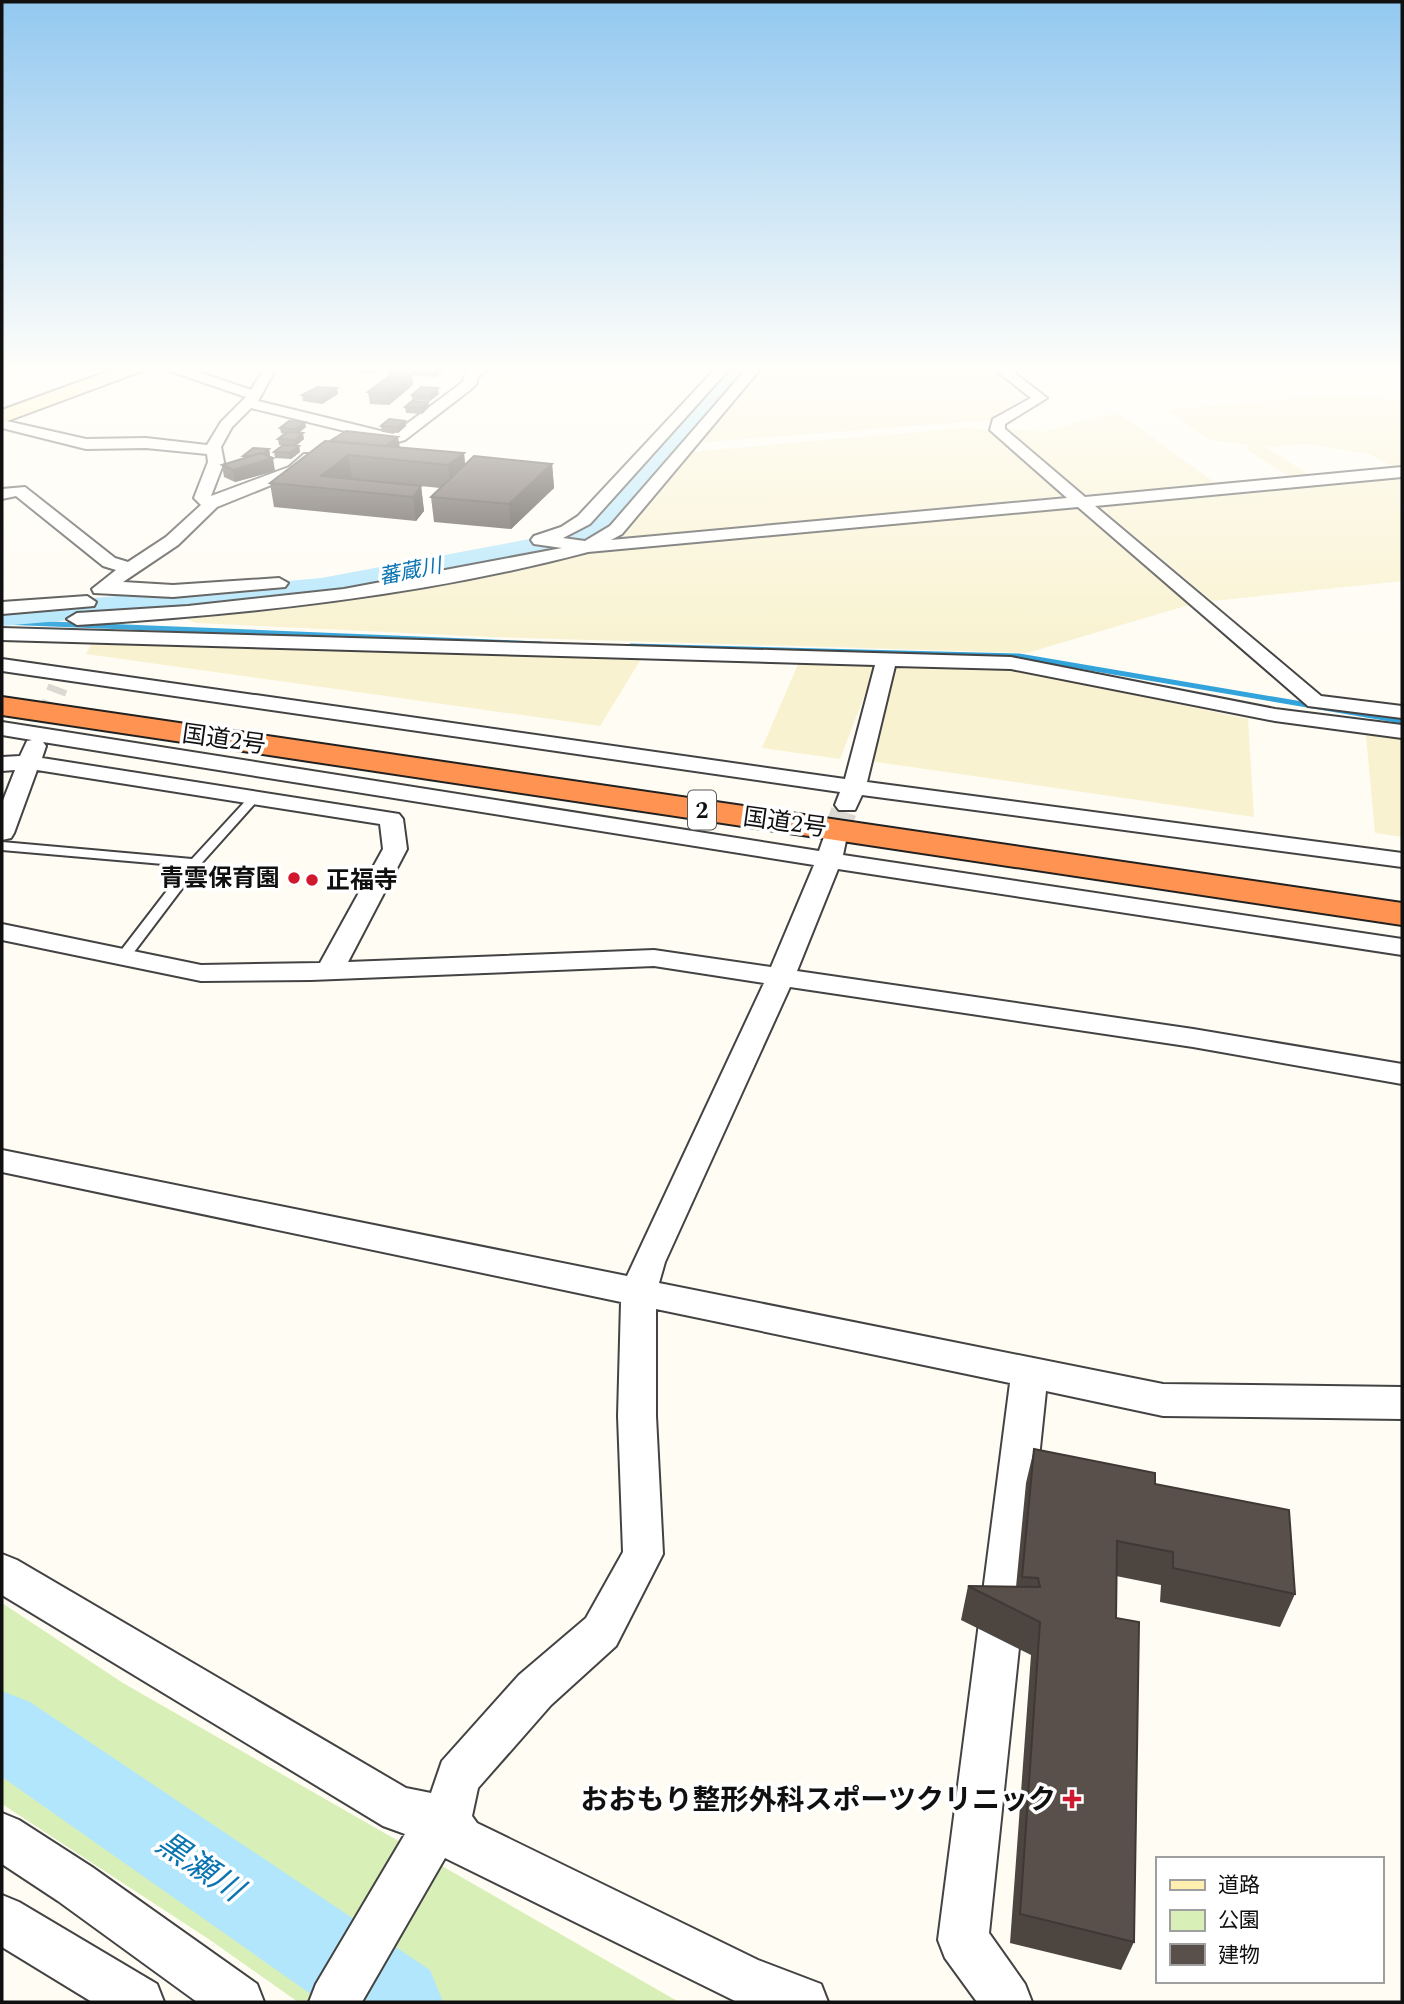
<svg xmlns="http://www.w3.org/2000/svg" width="1404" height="2004" font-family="Spectral,'Noto Sans JP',serif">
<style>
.farmland{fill:#f9f2d0}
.green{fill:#d9efb8}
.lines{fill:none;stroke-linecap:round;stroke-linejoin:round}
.stream{stroke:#32a4db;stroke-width:5}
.river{fill:#b2e6fc;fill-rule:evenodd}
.street-tunnel-far1{stroke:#dbd9d2;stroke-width:20;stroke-dasharray:20 10;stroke-linecap:butt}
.street-tunnel{stroke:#dbd9d2;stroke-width:26;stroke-dasharray:26 13;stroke-linecap:butt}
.lane-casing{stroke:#434343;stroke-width:4}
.street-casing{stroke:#434343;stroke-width:4}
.secondary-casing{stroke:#323232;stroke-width:4}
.highway-casing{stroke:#212121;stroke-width:4}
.lane{fill:#fff;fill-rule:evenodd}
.street{fill:#fff;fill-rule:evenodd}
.secondary{fill:#fff0af;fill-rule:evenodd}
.highway{fill:#ff9452;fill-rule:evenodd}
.wall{fill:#4d4540}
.shaded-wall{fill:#3f3834}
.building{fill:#5a504b;stroke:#3f3834;stroke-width:2}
.poi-dot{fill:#d0182f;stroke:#fff;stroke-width:2.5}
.labels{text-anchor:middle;stroke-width:7;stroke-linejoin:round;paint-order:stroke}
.far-water-label{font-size:21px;font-style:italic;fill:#0b75b1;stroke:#fff}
.shield{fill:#fff;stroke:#585858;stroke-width:2}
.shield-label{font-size:23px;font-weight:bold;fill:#101010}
.street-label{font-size:24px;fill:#101010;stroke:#fff}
.poi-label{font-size:24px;font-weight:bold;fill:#101010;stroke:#fff;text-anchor:end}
.near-poi-label{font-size:28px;font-weight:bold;fill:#101010;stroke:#fff;text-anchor:end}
.near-water-label{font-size:32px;font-style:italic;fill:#0b75b1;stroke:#fff}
</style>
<rect width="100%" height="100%" fill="#fffcf4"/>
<!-- farmland -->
<g class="farmland">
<path d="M760 367H989L1032 402 991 420 693 443Z"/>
<path d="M1343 394 1402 401V468H1395L1369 454 1305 444 1266 447 1309 475 1289 477 1247 450 1249 445 1210 440 1167 410Z"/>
<path d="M1120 414 1214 482 1213 484 1080 495 1003 428 1043 432 1100 416Z"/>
<path d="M965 428 989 430 1070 501 636 541 617 536 688 452Z"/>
<path d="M1402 476V581L1212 601 1099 506Z"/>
<path d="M1073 507 1080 508 1192 604 1027 653 492 637 196 623 185 618 508 569 588 552Z"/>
<path d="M106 638 641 659 600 726 86 654 94 639Z"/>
<path d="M799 662 877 663 840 759 762 748Z"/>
<path d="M898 664 1014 669 1248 719 1254 817 863 760Z"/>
<path d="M1366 735 1402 739V837L1375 833Z"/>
</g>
<!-- green -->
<path class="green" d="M2 1603 123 1683 679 2002H298L210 1940 2 1804Z"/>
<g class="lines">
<!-- stream -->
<g class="stream">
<path d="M2 622 541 644"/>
<path d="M631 646 1019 656 1402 721"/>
</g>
<!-- river -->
<g class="river">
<path d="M728 367H753L643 494 611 536 588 545 532 559 321 598 2 626V606L321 578 567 532 589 524 623 482Z"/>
<path d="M2 1691 30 1702 430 1970 443 2002H322L2 1777Z"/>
</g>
<!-- street-tunnel-far1 -->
<path class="street-tunnel-far1" d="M45 721 58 687"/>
<!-- street-tunnel -->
<path class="street-tunnel" d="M835 836 846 805"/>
<!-- lane casing -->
<g class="lane-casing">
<path id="lane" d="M255 794 261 797 259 799 199 866 128 960 123 961 116 957 186 866 2 850V842L192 859 251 795Z"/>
</g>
<!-- street casing -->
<g class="street-casing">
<g id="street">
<path d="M166 367H184L251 390 265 367H277L258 401 393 434 463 382C464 367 479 366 491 367L477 378V383L470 390 405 440 394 443 251 408 232 427 221 447 224 462 211 496 289 467 304 454H314L317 457 301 473 217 507 178 545 123 582 173 585 279 578 288 583 285 587 173 597 94 593 92 589 116 570 103 566 16 496 2 499V489L25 487 115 558 128 562 166 537 201 505 194 498 208 462 207 454 146 448 86 449 2 428V420L86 439 146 438 207 445 221 422 246 397 167 370Z"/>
<path d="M717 367H731L590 524 563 538 585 541 610 526 748 367H762L622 534 611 540 1067 498 990 430 993 419 1031 398 992 367H1007L1047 398 1005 424V429L1085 497 1402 467V477L1095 506 1321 696 1402 706V718L1308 706 1078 507 588 552C422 596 249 614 77 625L67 619 77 613 188 606 344 589 562 548 534 544 531 540 534 536 561 527 578 516Z"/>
<path d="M87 596 96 602 94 606 2 614V602Z"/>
<path d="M2 628 1011 657 1275 709 1402 725V738L1275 721 1011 669 895 666 867 782 1402 853V867L862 795 855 810H839L835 805 840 792 2 671V659L845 779 875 665 2 640Z"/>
<path d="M2 722 819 851 826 831 835 829 844 831 847 836 843 855 1402 939V955L838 869 797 971 1193 1029 1402 1064V1084L1193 1047 790 987 665 1262 659 1283 1163 1384 1402 1387V1419L1163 1416 1046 1391 989 1933 1025 1984 1032 2002H977L945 1958 938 1940 1010 1383 656 1309V1416L663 1554 616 1646 551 1705 478 1788 472 1816 477 1823 758 1960 821 1984 828 2002H737L445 1858 362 2002H309L316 1984 405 1834 383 1826 2 1595V1554L17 1560 406 1788 431 1793 442 1761 519 1675 586 1618 623 1552 618 1416 621 1302 2 1172V1150L627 1276 764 983 654 966 311 980 201 981 2 940V924L201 965 320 963 383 849 380 824 37 770 14 833 11 838 2 840V803L15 770 2 771V757L20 756 27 741 32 740 2 735ZM43 742 814 865 771 967 654 950 348 962 407 849 403 819 399 814 42 758 46 746Z"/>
<path d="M2 1813 19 1820 92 1867 257 1984 264 2002H197L58 1901 2 1864Z"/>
<path d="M2 1895 19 1902 157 1984 164 2002H92L2 1947Z"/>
</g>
</g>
<!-- secondary casing -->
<g class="secondary-casing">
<path id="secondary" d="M120 367H145L142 371 2 423V410Z"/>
</g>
<!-- highway casing -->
<g class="highway-casing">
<path id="highway" d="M2 697 1402 903V925L2 715Z"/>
</g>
<!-- lane -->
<use href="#lane" class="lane"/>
<!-- street -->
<use href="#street" class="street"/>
<!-- secondary -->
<use href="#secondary" class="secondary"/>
<!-- highway -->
<use href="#highway" class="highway"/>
</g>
<!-- wall -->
<g class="wall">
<path d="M285 367H306L303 369Z"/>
<path d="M309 367H329L326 370 309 369Z"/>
<path d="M332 367H354V369L349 372 333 371Z"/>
<path d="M358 367H384L374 374 359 373Z"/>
<path d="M390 367H450L435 377 412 375 411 370 406 374 413 385 389 405 370 404 368 392 392 374H389L388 368Z"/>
<path d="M338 394 322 404 303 401 302 395Z"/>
<path d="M439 394 430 401 412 400V395Z"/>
<path d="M428 402 429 407 422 414 406 413 405 407Z"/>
<path d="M405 421 406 426 398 433 382 432 381 426Z"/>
<path d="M306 427 299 433 304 439 296 446H299L300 452 291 459 275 458 274 452 282 445H279L278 439 285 434 281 433 280 428Z"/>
<path d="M325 441 464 453 465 464H552L554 488 511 529 434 522 431 497 440 488 371 481 421 486 424 511 416 521 274 507 270 483Z"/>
<path d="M269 449 270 455 269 456 275 471 235 482 224 477 222 465 244 459 243 456Z"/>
<path d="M1034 1449 1155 1484 1295 1594 1280 1627 1160 1602 1161 1585 1116 1576V1618L1134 1942 1121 1970 1010 1943 1031 1655 961 1620 968 1586 1016 1587 1026 1483Z"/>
</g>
<!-- shaded-wall -->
<g class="shaded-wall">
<path d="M348 367H354V369L349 372Z"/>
<path d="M376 367H384L374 374 373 369Z"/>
<path d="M407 367H411V370L404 375 403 370Z"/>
<path d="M434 367H450L435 377Z"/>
<path d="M412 374 413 385 389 405 387 394Z"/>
<path d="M337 388 338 394 322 404 321 398Z"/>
<path d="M438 388 439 394 430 401 429 396Z"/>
<path d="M428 402 429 407 422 414 421 408Z"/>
<path d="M405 421 406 426 398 433 397 427Z"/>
<path d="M305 422 306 427 297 434 296 429Z"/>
<path d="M303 433 304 439 295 446 294 440Z"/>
<path d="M398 437 400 448 379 450Z"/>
<path d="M299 446 300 452 291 459 290 453Z"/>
<path d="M269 449 270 455 262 462 273 458 275 471 235 482 233 470 260 457Z"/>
<path d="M464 453 466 477 451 489 448 465Z"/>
<path d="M348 455 352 479 321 476Z"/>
<path d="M552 464 554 488 511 529 509 504Z"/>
<path d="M421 486 424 511 416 521 413 497Z"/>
</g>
<!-- building -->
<g class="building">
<path d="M358 367H376L373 369Z"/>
<path d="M390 367H407L403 370 388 368Z"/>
<path d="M393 373 412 374 387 394 368 392Z"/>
<path d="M318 387 337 388 321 398 302 395Z"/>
<path d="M421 387 438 388 429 396 412 395Z"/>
<path d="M412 401 428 402 421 408 405 407Z"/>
<path d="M389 419 405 421 397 427 381 426Z"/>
<path d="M289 421 305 422 296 429 280 428Z"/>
<path d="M346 431 398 437 385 446 330 441Z"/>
<path d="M287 432 303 433 294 440 278 439Z"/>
<path d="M325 441 464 453 448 465 348 455 321 476 421 486 413 497 270 483Z"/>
<path d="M283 445 299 446 290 453 274 452Z"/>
<path d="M253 448 269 449 263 454 261 453 252 456H243Z"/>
<path d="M261 453 273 458 233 470 222 465Z"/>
<path d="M474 456 552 464 509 504 431 497Z"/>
<path d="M1034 1449 1155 1473V1484L1289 1510 1295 1594 1173 1568V1552L1117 1541 1116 1618 1139 1622 1134 1942 1020 1914 1040 1622 968 1586 1040 1587 1038 1578 1022 1577Z"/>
</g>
<!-- sky -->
<linearGradient id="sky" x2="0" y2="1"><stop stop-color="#92c8f0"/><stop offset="0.57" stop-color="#fffefa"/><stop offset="1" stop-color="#fffefa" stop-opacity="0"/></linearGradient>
<rect width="1404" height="647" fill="url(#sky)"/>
<!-- markers -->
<g class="poi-dot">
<circle cx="294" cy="878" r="7"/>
<circle cx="312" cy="880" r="7"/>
<path d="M1068.5 1788.5h7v7h7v7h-7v7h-7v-7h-7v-7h7z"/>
</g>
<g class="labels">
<!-- far-water labels -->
<g class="far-water-label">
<text transform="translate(410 571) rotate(-11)" y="7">蕃蔵川</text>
</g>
<!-- shield labels -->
<rect class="shield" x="688" y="790.5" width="28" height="39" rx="5"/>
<g class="shield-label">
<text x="702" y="818">2</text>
</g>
<!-- street labels -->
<g class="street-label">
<text transform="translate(224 739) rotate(8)" y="8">国道2号</text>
<text transform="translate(785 822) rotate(8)" y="8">国道2号</text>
</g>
<!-- poi labels -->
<g class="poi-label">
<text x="280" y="886">青雲保育園</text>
<text x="326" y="888" text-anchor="start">正福寺</text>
</g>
<!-- near-poi labels -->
<g class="near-poi-label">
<text x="1056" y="1809">おおもり整形外科スポーツクリニック</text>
</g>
<!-- near-water labels -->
<g class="near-water-label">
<text transform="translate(200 1866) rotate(34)" y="11">黒瀬川</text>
</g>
</g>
<!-- border -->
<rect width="1404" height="2004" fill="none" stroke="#101010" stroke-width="7"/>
<!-- legend -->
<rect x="1156" y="1857" width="228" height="126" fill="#ffffff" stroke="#9f9f9f" stroke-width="2"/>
<rect x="1170" y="1880" width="35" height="10" fill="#fff0af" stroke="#9f9f9f" stroke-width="2"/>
<text x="1218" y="1892" font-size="21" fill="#101010">道路</text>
<rect x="1170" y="1910" width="35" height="21" fill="#d9efb8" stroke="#9f9f9f" stroke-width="2"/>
<text x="1218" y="1927" font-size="21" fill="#101010">公園</text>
<rect x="1170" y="1944" width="35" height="21" fill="#5a504b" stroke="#9f9f9f" stroke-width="2"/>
<text x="1218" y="1962" font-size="21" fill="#101010">建物</text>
</svg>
